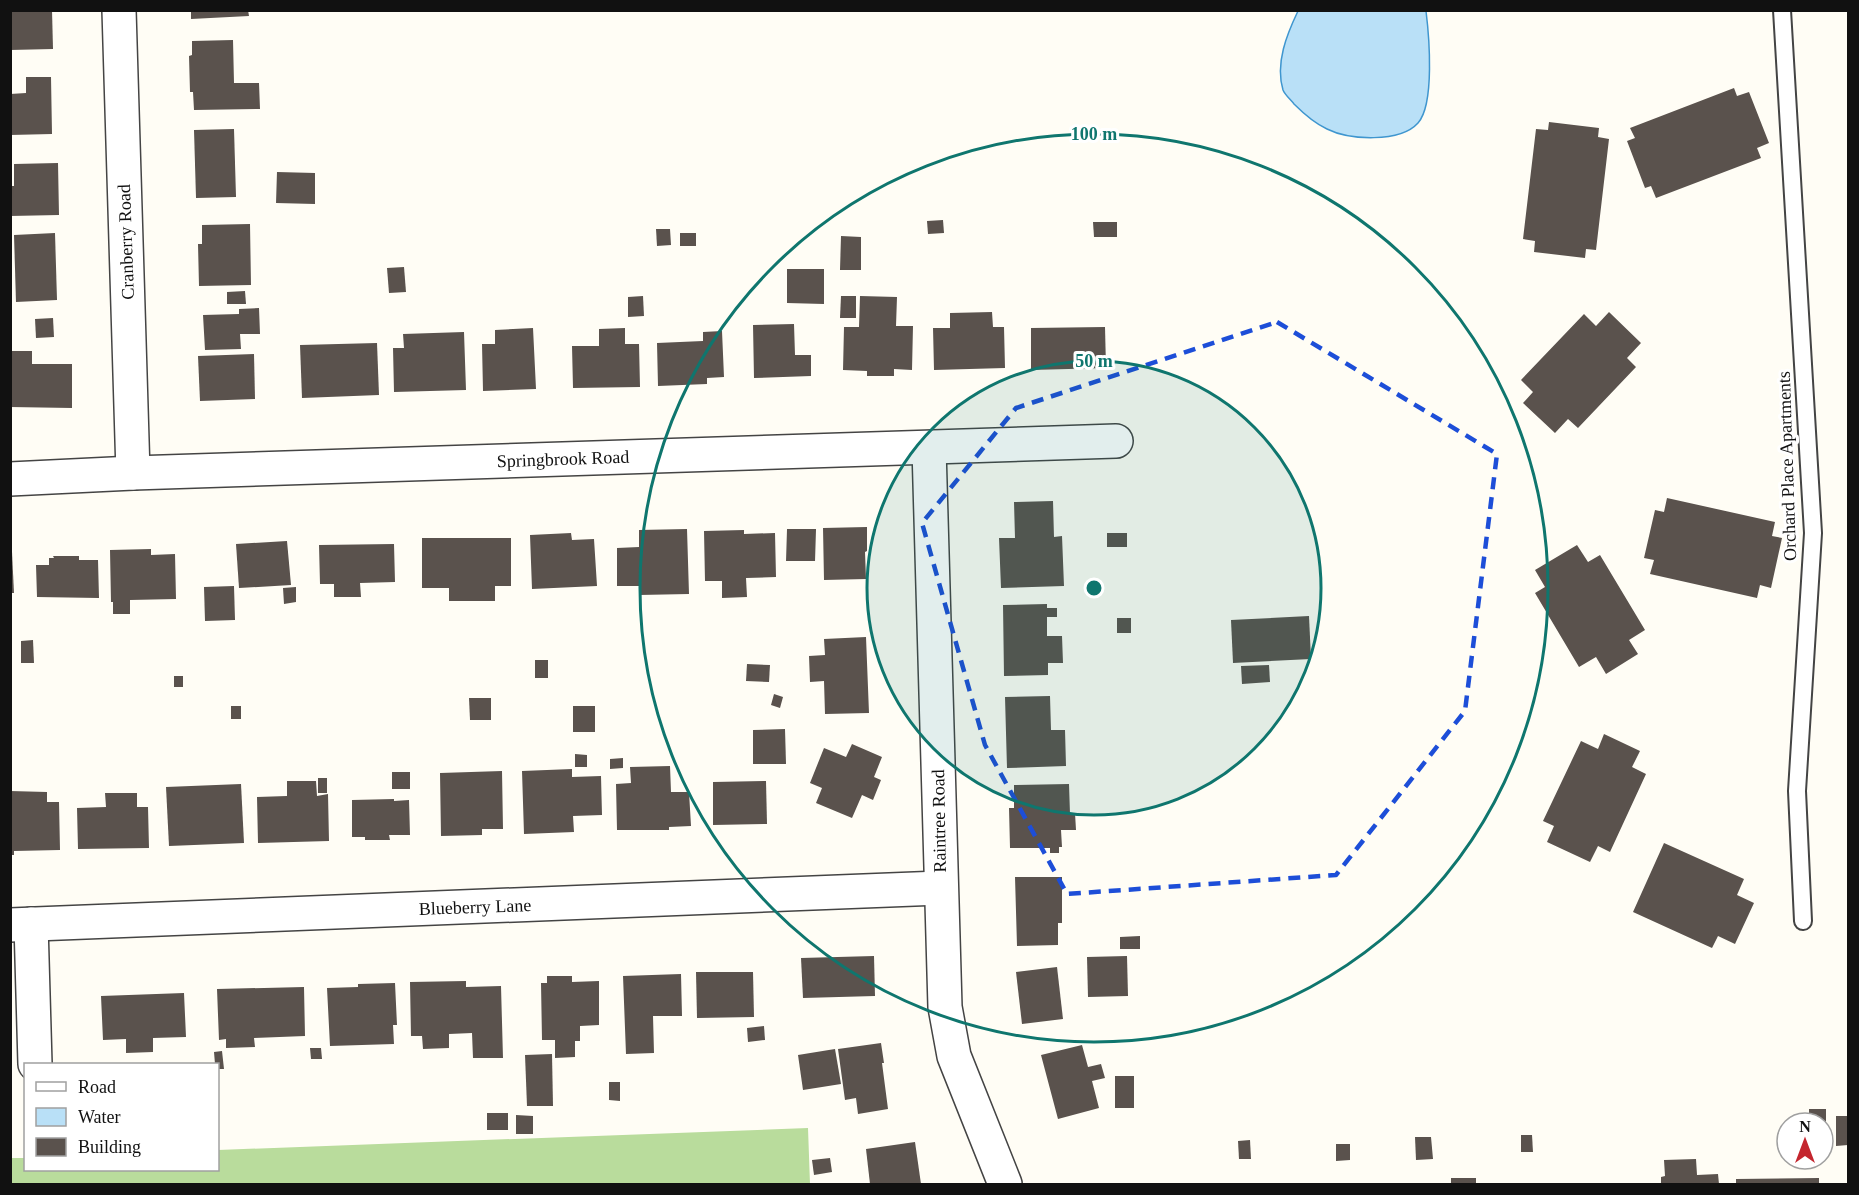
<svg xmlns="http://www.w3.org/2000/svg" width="1859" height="1195" font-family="Georgia,serif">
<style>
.forest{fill:#b9dc9c}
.water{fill:#b9e0f7;stroke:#3f96cf;stroke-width:1.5}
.building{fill:#5a524d}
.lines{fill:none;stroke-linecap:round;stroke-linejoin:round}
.lane-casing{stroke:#444;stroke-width:20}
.street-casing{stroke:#444;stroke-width:36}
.lane{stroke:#fff;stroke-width:16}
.street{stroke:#fff;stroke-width:33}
.marked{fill:none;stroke:#1d4ed8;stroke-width:4.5;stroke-dasharray:12 8;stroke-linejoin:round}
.ring{fill:none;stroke:#0f766e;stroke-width:3}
.labels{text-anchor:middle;stroke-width:6;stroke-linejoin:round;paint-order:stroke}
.street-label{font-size:18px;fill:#111;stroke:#fff}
.centre{fill:#0f766e;stroke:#fff;stroke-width:3}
.ring-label{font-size:18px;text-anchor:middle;font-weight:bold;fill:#0f766e;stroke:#fff;stroke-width:6;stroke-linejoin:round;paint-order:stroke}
</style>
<rect width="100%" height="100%" fill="#fffdf5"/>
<!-- forest -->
<path class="forest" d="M808 1128 810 1184H11V1158H25L26 1170H218V1150Z"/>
<!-- water -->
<path class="water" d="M1298 11H1426C1429 35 1435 104 1418 123 1400 143 1349 140 1327 129 1314 123 1304 114 1294 104 1291 100 1285 95 1283 90 1275 63 1287 34 1298 11Z"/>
<!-- building -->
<g class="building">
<path d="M10 10H52L53 49 10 50Z"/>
<path d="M191 10H248L249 16 191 19Z"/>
<path d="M233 40 234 83H259L260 109 194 110 193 92H190L189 56 192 55V41Z"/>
<path d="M26 77H51L52 134 10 135V94L26 93Z"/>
<path d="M1734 88 1737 96 1749 92 1769 143 1757 148 1761 158 1656 198 1651 186 1645 188 1627 141 1635 138 1630 128Z"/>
<path d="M1549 122 1599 128 1598 137 1609 139 1596 250 1586 249 1585 258 1534 252 1535 241 1523 239 1536 129 1548 130Z"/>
<path d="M234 129 236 197 196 198 194 130Z"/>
<path d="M58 163 59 215 10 216V186H14V164Z"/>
<path d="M277 172 315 173V204L276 203Z"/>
<path d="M943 220 944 233 928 234 927 221Z"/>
<path d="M1093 222H1117V237H1094Z"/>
<path d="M250 224 251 285 199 286 198 244H202V225Z"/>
<path d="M656 229H670L671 245 657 246Z"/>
<path d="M55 233 57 300 16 302 14 235Z"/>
<rect x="680" y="233" width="16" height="13"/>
<path d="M841 236 861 237V270H840Z"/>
<path d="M404 267 406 292 389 293 387 268Z"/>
<path d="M787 269H824V304L787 303Z"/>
<path d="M245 291 246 304H227V292Z"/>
<path d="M643 296 644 316 628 317V297Z"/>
<path d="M841 296H856V318H840Z"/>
<path d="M860 296 897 297 896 326H913L912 370 894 369V376H867V371L843 370 844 327H859Z"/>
<path d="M259 308 260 334H240L241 349 205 350 203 315 239 314V309Z"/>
<path d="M992 312 993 327H1004L1005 368 934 370 933 328H950V313Z"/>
<path d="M1609 312 1641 343 1627 358 1636 367 1578 428 1568 419 1555 433 1523 403 1533 392 1521 380 1584 314 1596 326Z"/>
<path d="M53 318 54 337 36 338 35 319Z"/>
<path d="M794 324 795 355H811V376L754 378 753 325Z"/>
<path d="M1105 327 1106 368 1031 370V328Z"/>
<path d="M533 328 536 389 483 391 482 344H495V330Z"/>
<path d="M625 328V344H639L640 387 573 388 572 346H599V329Z"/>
<path d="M722 331 724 377 707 378V384L658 386 657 343 703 341V332Z"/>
<path d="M464 332 466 390 394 392 393 348H404L403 334Z"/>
<path d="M377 343 379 395 302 398 300 345Z"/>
<path d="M10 351H32V364H72V408L10 407Z"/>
<path d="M254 354 255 399 200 401 198 356Z"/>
<path d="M1667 498 1775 522 1772 536 1782 538 1771 588 1760 585 1757 598 1650 574 1654 560 1644 558 1655 510 1664 512Z"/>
<path d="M1053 501 1054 537 1062 536 1064 586 1001 588 999 538H1015L1014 502Z"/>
<path d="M867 527V551L865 552 866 579 824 580 823 528Z"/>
<path d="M687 529 689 594 639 595V586H617V548L639 547V530Z"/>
<path d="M787 529H816L815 561H786Z"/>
<path d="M744 530V534L775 533 776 577 746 578 747 597 722 598V581H705L704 531Z"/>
<path d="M571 533 572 540 594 539 597 586 532 589 530 535Z"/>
<rect x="1107" y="533" width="20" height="14"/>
<path d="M422 538H511V586H495V601H449V588H422Z"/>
<path d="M287 541 291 585 239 588 236 544Z"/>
<path d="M394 544 395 582 360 583 361 597H334V584H320L319 545Z"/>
<path d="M1577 545 1588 562 1600 555 1645 630 1629 640 1638 654 1606 674 1596 657 1579 667 1535 593 1545 587 1535 570Z"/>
<path d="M151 549V555L175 554 176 599 130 600V614H113V602H111L110 550Z"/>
<path d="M10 552H12L14 593H10Z"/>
<path d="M53 556H79V560H98L99 598 37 597 36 565H49V558H54Z"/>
<path d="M234 586 235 620 205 621 204 587Z"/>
<path d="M296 587V602L284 604 283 588Z"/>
<path d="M1047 604V608H1057V617H1047V636H1062L1063 663H1048V675L1004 676 1003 605Z"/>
<path d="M1309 616 1311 659 1233 663 1231 620Z"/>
<rect x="1117" y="618" width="14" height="15"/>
<path d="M866 637 869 713 825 714 824 681 810 682 809 656 825 655 824 639Z"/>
<path d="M33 640 34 663H21V641Z"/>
<rect x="535" y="660" width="13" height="18"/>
<path d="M747 664 770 665 769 682 746 681Z"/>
<path d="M1269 665 1270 682 1242 684 1241 666Z"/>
<rect x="174" y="676" width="9" height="11"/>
<path d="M774 694 783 697 780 708 771 705Z"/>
<path d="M1050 696 1051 730H1065L1066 766 1007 768 1005 697Z"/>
<path d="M469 698H491V720H470Z"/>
<rect x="231" y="706" width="10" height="13"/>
<rect x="573" y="706" width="22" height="26"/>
<path d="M785 729 786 764H753V730Z"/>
<path d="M1604 734 1640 751 1632 767 1646 774 1610 852 1598 846 1590 862 1547 842 1554 826 1543 821 1581 741 1598 749Z"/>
<path d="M852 744 882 757 874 777 881 780 873 800 862 795 852 818 816 803 822 788 810 783 824 748 846 757Z"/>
<path d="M575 754 587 755V767H575Z"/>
<path d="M623 758V768L610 769V759Z"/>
<path d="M670 766 671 792H689L691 826 669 827V830H617L616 784 631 783 630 767Z"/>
<path d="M572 769V777L601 776 602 815 573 816 574 832 524 834 522 771Z"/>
<path d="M502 771 503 829H482V835L441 836 440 773Z"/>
<rect x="392" y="772" width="18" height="17"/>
<rect x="318" y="778" width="9" height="15"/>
<path d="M287 781H316L317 796 328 794 329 841 258 843 257 797 287 796Z"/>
<path d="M766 781 767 824 713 825V782Z"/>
<path d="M241 784 244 843 169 846 166 787Z"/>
<path d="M1069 784 1070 814 1075 813 1076 830H1061L1062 847H1059V853H1050V848H1010L1009 808H1014V785Z"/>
<path d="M10 791 47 792V802H59L60 850 14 851V855H10Z"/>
<path d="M105 793H137V807H148L149 848 78 849 77 808 106 807Z"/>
<path d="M394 799V801L409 800 410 835H389L390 840H365V837H352V800Z"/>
<path d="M1664 843 1744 879 1737 895 1754 903 1735 944 1718 936 1712 948 1633 912Z"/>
<path d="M1015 877H1062V923H1058V945L1017 946Z"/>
<path d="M1140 936V949H1120V937Z"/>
<path d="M874 956 875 996 803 998 801 958Z"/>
<path d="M1127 956 1128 996 1088 997 1087 957Z"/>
<path d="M1057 967 1063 1019 1022 1024 1016 972Z"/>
<path d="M696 972H753L754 1017 697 1018Z"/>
<path d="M681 974 682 1016H653L654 1053 626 1054 623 976Z"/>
<path d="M547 976H572V982L599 981V1025L580 1026V1041H575V1057L555 1058V1040H542L541 983H547Z"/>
<path d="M466 981V987L501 986 503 1058H473L472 1033 449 1034V1048L423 1049 422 1036H411L410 982Z"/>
<path d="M395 983 397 1025H393L394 1044 330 1046 327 988 358 987V984Z"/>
<path d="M304 987 305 1036 254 1038 255 1047 226 1048V1039L219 1040 217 989Z"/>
<path d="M184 993 186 1037 153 1038V1052L126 1053V1039L103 1040 101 996Z"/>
<path d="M764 1026 765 1040 748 1042 747 1028Z"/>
<path d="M881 1043 884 1063H882L888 1109 858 1114 856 1098 845 1100 838 1049Z"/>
<path d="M1082 1045 1088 1067 1101 1064 1105 1078 1092 1081 1099 1108 1058 1119 1041 1055Z"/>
<path d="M310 1048H321L322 1059H311Z"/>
<path d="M835 1049 841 1084 803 1090 798 1055Z"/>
<path d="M222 1051 224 1069H218V1064H215L214 1052Z"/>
<path d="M552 1054 553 1106H527L525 1055Z"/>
<rect x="1115" y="1076" width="19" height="32"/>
<path d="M609 1082H620V1101L609 1100Z"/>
<path d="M1809 1109H1826V1125H1823V1123H1809Z"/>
<rect x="487" y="1113" width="21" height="17"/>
<path d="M516 1115 533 1116V1134H516Z"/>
<path d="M1836 1116H1848V1145L1836 1146Z"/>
<path d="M1521 1135H1532L1533 1152H1521Z"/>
<path d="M1415 1137H1431L1433 1159 1416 1160Z"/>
<path d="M1250 1140 1251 1159H1239L1238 1141Z"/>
<path d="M915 1142 921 1184H870L866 1149Z"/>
<path d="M1336 1144H1350V1160L1336 1161Z"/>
<path d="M830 1158 832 1172 814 1175 812 1160Z"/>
<path d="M1696 1159 1697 1175 1718 1174 1719 1184H1661V1177L1665 1176 1664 1160Z"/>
<rect x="1451" y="1178" width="25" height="6"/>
<path d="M1819 1178V1184H1736V1179Z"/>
</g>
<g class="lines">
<!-- lane casing -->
<g class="lane-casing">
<path id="lane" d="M1782 10 1813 533 1797 791 1803 921"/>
</g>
<!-- street casing -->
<g class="street-casing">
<g id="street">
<path d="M119 10 133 473"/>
<path d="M929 448 945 1007 954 1056 1005 1184"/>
<path d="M10 479 133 473 1116 441"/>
<path d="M31 924 35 1064"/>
<path d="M10 925 940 888"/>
</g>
</g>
<!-- lane -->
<use href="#lane" class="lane"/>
<!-- street -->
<use href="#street" class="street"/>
</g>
<!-- marked area -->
<path class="marked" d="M1277 322 1497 454 1465 711 1336 875 1067 894 985 745 922 523 1016 408Z"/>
<!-- distance rings -->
<circle cx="1094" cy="588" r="227" fill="#0f766e" fill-opacity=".12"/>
<g class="ring">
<circle cx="1094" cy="588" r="227"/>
<circle cx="1094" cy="588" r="454"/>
</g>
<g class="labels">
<!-- street labels -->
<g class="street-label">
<text transform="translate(126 242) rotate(-92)" y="6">Cranberry Road</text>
<text transform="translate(563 459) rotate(-2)" y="6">Springbrook Road</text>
<text transform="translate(1787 466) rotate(-92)" y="6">Orchard Place Apartments</text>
<text transform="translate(939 821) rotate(-91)" y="6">Raintree Road</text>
<text transform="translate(475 907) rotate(-2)" y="6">Blueberry Lane</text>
</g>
</g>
<circle cx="1094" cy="588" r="9" class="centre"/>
<g class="ring-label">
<text x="1094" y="140">100 m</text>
<text x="1094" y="367">50 m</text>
</g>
<!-- border -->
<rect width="1859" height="1195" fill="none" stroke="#111111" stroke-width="24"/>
<!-- legend -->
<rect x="24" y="1063" width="195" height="108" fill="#ffffff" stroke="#a0a0a0" stroke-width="1.5"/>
<rect x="36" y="1082" width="30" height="9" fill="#ffffff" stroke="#a0a0a0" stroke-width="1.5"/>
<text x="78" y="1093" font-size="18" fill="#111111">Road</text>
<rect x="36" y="1108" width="30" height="18" fill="#b9e0f7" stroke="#a0a0a0" stroke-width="1.5"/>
<text x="78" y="1123" font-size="18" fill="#111111">Water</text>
<rect x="36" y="1138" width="30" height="18" fill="#5a524d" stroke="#a0a0a0" stroke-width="1.5"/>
<text x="78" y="1153" font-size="18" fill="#111111">Building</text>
<!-- north arrow -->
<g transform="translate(1805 1141)"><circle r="28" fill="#ffffff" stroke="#a0a0a0" stroke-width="1.5"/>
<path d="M0-4.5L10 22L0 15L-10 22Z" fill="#c4262e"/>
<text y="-9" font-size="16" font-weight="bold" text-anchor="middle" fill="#111111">N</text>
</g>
</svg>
